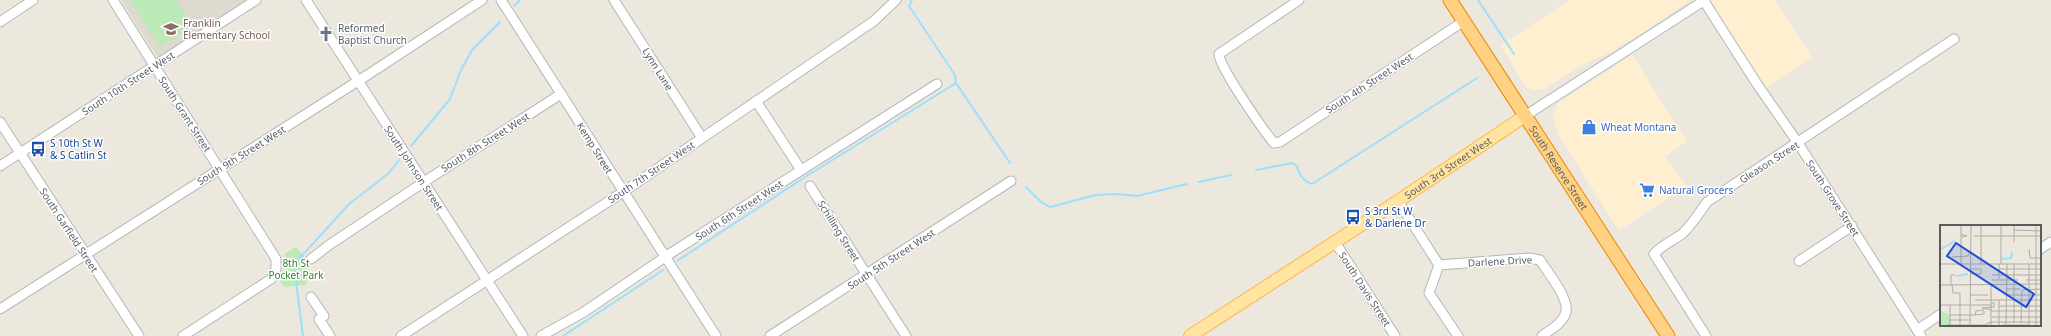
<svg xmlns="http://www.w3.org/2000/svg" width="2051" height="336" font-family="'Noto Sans',sans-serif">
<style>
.commercial{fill:#ffefd1}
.education{fill:#dfdacf}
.park{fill:#bde8b7}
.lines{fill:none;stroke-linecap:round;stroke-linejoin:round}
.stream{stroke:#9cdfff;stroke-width:2}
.minor-casing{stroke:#b2b7bb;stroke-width:11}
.major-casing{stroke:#ffb645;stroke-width:14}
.highway-casing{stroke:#eb8700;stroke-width:15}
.minor{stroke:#fff;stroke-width:9}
.major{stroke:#ffe5a1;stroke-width:12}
.highway{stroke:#ffd183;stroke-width:13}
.labels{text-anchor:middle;stroke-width:3;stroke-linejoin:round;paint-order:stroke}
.education-label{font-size:10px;fill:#785e54;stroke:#fff;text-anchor:start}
.worship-label{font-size:10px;fill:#5b616d;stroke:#fff;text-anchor:start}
.street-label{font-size:10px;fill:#585d62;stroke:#fff}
.shop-label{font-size:10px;fill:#366cbe;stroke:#fff;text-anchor:start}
.transit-label{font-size:10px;fill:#164399;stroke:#fff;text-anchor:start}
.park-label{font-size:10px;fill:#31862c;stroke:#fff}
.inset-river{fill:none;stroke:#9cdfff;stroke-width:2}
.inset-road{fill:none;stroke:#adaca8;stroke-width:1}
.view{fill:#1d4ed8;fill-opacity:0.15;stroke:#1d4ed8;stroke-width:2}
.inset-edge{fill:none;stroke:#585d62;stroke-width:2}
</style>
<rect width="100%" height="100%" fill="#ede8de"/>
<!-- commercial -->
<g class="commercial">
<path d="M1569 0H1690L1641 34 1607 54 1586 63 1544 89 1534 90 1526 87 1501 45Z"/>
<path d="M1711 0H1775L1812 58 1760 92 1704 5Z"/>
<path d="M1632 55 1687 141 1665 157 1687 186 1619 230 1559 137 1553 117 1558 103Z"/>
</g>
<!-- education -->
<path class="education" d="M121 0H248L158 58Z"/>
<!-- park -->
<g class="park">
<path d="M129 0H176L193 26 160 47Z"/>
<path d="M296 247 308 261 306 285 284 287 280 282C284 275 288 262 284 254Z"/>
</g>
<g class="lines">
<!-- stream -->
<g class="stream">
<path d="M1478 0 1514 54"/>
<path d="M514 6 520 0"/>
<path d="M956 83 1010 163"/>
<path d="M411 146 450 99 461 70 472 50 500 22"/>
<path d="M1256 170 1292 163 1297 166C1299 175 1303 181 1312 184L1477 78"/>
<path d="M1199 182 1231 175"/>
<path d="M1026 187 1041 202 1050 207 1096 195 1116 194 1137 196 1187 184"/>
<path d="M677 261 802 179 956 83 955 75 909 6 912 0"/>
<path d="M303 336 295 274 299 259 350 203 388 174 399 160"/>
<path d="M563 336 663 270"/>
</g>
<!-- minor casing -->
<g class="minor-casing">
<g id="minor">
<path d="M113 0 276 259V269L271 279 183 336"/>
<path d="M306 0 523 336"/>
<path d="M501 0 716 336"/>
<path d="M614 0 702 138"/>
<path d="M1299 0 1219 54C1219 67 1264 131 1274 143L1280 142 1464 21"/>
<path d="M1704 1 1757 84 1798 143 1921 336"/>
<path d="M0 22 33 0"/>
<path d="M756 101 801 170"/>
<path d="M1525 116 1705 0"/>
<path d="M0 122 139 336"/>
<path d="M0 166 256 0"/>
<path d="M810 186 906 336"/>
<path d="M1398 201 1439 265"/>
<path d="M1335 242 1395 336"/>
<path d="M2040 249 2051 242"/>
<path d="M311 259 329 245 430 178 561 94"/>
<path d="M1799 261 1852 226"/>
<path d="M311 297 324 316"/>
<path d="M0 309 369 74 482 0"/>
<path d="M319 319 330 336"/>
<path d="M1917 330 1941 314"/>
<path d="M401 336 623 192 874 21 896 0"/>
<path d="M541 336 584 312 671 253 937 84"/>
<path d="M770 336 1011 181"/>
<path d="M1458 336 1429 293 1439 265 1529 258 1540 260C1547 272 1569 297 1566 312 1563 323 1550 330 1542 336"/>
<path d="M1706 336 1654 254C1662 245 1672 241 1682 234 1692 225 1699 213 1707 202L1954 39"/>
</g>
</g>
<!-- major casing -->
<g class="major-casing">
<g id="major">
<path id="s1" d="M1190 336 1392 205 1525 116"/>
</g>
</g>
<!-- highway casing -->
<g class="highway-casing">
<g id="highway">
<path id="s2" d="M1450 0 1668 336"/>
</g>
</g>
<!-- minor -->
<use href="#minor" class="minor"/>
<!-- major -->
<use href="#major" class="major"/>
<!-- highway -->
<use href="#highway" class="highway"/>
</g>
<!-- icons -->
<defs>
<g id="school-bare" transform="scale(1.2)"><path d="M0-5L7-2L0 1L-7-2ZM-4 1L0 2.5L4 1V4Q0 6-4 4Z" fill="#8d6e63" stroke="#fff" stroke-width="2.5" paint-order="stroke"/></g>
<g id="church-bare" transform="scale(1.2)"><path d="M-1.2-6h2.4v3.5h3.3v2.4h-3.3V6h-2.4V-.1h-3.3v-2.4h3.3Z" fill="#6b7280" stroke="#fff" stroke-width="2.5" paint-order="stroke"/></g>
<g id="shop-bare" transform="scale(1.2)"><path d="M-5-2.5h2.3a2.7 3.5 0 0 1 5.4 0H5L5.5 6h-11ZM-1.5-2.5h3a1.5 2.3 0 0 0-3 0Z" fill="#3f7fe0" stroke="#fff" stroke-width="2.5" paint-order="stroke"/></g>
<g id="bus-bare" transform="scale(1.2)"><path d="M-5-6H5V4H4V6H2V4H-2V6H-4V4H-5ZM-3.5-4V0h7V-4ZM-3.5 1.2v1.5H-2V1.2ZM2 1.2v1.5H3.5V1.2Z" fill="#1a4fb4" stroke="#fff" stroke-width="2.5" paint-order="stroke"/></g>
<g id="supermarket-bare" transform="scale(1.2)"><path d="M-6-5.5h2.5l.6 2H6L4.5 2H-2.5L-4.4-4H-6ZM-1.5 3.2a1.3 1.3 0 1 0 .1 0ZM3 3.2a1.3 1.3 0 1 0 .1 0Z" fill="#3f7fe0" stroke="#fff" stroke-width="2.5" paint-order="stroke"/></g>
</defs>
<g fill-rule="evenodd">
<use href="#school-bare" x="171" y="29"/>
<use href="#church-bare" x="326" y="34"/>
<use href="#shop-bare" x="1589" y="127"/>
<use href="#bus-bare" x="38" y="149"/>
<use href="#supermarket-bare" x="1647" y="190"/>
<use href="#bus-bare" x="1353" y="217"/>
</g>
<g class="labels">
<!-- education labels -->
<g class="education-label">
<text x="183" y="27">Franklin<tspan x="183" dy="12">Elementary School</tspan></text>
</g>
<!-- worship labels -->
<g class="worship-label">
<text x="338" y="32">Reformed<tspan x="338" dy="12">Baptist Church</tspan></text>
</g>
<!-- street labels -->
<g class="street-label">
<text transform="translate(658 69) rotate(58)" y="4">Lynn Lane</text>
<text transform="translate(128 83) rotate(-33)" y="4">South 10th Street West</text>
<text transform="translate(1369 83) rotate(-33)" y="4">South 4th Street West</text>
<text transform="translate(185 114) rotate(57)" y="4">South Grant Street</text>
<text transform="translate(485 142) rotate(-32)" y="4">South 8th Street West</text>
<text transform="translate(595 148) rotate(58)" y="4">Kemp Street</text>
<text transform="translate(241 155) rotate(-32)" y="4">South 9th Street West</text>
<text transform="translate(1769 162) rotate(-33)" y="4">Gleason Street</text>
<text transform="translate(414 168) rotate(57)" y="4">South Johnson Street</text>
<text dy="4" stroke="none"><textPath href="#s1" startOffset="308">South 3rd Street West</textPath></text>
<text dy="4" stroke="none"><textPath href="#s2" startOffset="200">South Reserve Street</textPath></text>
<text transform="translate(651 172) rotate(-34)" y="4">South 7th Street West</text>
<text transform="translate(1833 198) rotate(57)" y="4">South Grove Street</text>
<text transform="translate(739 210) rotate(-33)" y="4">South 6th Street West</text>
<text transform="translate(69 230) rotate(57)" y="4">South Garfield Street</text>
<text transform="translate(839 231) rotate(58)" y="4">Schilling Street</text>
<text transform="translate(891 259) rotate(-33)" y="4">South 5th Street West</text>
<text transform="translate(1500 261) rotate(-3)" y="4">Darlene Drive</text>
<text transform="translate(1365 289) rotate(57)" y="4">South Davis Street</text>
</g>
<!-- shop labels -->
<g class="shop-label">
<text x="1601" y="131">Wheat Montana</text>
<text x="1659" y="194">Natural Grocers</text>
</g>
<!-- transit labels -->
<g class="transit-label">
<text x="50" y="147">S 10th St W<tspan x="50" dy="12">&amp; S Catlin St</tspan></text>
<text x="1365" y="215">S 3rd St W<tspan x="1365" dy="12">&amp; Darlene Dr</tspan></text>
</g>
<!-- park labels -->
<g class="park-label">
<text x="296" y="267">8th St<tspan x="296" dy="12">Pocket Park</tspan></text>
</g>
</g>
<!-- overview -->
<g transform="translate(1940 225)">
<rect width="101" height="101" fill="#ede8de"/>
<path d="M1 86 10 90V100H0Z" fill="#bde8b7"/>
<path class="inset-river" d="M1 24 15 16M62 34 71 33 72 27M16 51 28 49"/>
<path class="inset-road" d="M21 0V39M61 0V39M74 5 101 6M34 11H101M21 12 27 11 21 9M0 14V39M74 17V0M89 24 90 33H101M12 32 28 31 29 28M0 39H30M30 39H101M41 39V0M59 44H101M30 49H41V44H31M52 50H101M59 54V39M52 55H78M86 55H101M51 59V101M0 60 101 59M11 60V50H15M12 60 13 68H20M67 64H80M20 68V100M30 70H48M67 70H101M35 75H101M0 80H51M59 81H101M51 85 42 83 54 82V78H51M51 86H101M10 90H35L36 86 44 85M35 90 44 89V86M52 92H101M10 95H30M74 98V39M81 98 82 65 101 64M66 99 67 39M7 100H30M30 100H45L51 97H101M62 100H89V39M96 100V0M10 101V80M30 101 31 0M59 101V75"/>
<path class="view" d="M16 18 94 69 86 82 7 31Z"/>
<rect width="101" height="101" class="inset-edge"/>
</g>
</svg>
